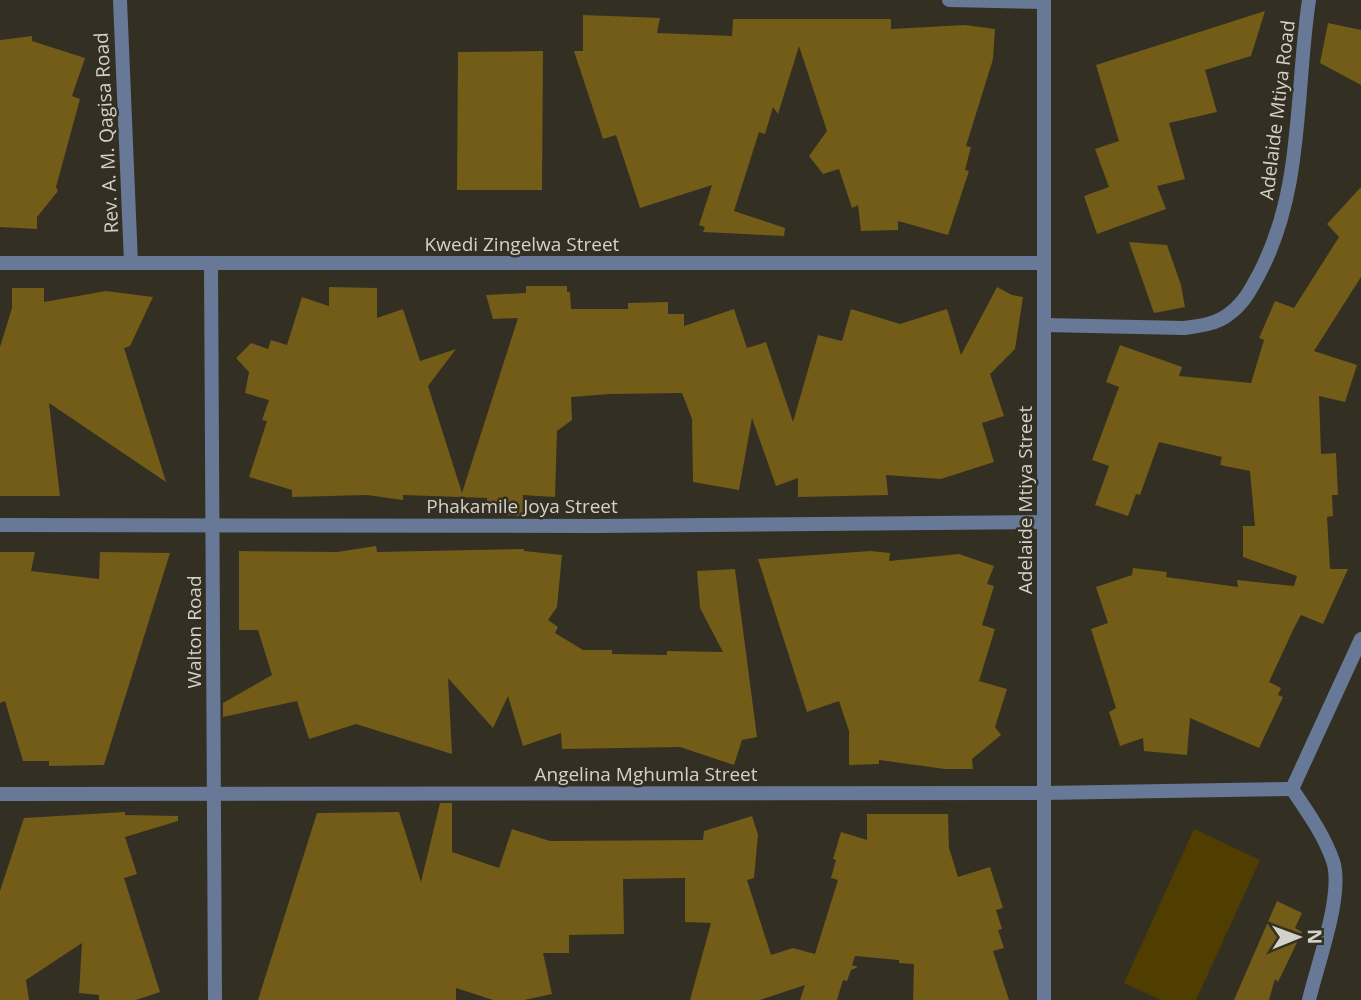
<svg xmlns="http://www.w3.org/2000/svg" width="1361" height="1000" font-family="'Open Sans',sans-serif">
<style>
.green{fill:#503d00}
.building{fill:#725c17}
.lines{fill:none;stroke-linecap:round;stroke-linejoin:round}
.street{stroke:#677996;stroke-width:14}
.labels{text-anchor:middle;stroke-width:5;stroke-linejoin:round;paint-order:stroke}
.street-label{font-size:19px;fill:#d4d1c9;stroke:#332f23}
</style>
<rect width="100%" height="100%" fill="#332f23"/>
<!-- green -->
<path class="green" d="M1194 829 1260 860 1196 1000H1161L1124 983Z"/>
<!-- building -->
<g class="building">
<path d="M1265 11 1251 56 1205 70 1217 112 1169 123 1185 179 1157 186 1166 209 1097 234 1084 196 1109 187 1095 149 1119 141 1096 65Z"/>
<path d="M583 15 660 18 657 33 732 36 733 19H891V29L965 25 995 29 993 59 966 146 971 147 965 170 969 171 948 235 898 221V230L861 231 858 205 852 208 839 169 823 174 809 156 827 131 799 46 778 114 773 107 765 134 759 132 734 211 785 228 784 236 703 232 705 227 699 225 712 185 640 208 616 135 603 139 574 51H583Z"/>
<path d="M1328 23 1361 30V85L1320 63Z"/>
<path d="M32 36V41L85 58 72 96 80 99 56 187 58 191 37 217V229L0 227V40Z"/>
<path d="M543 51 542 190H457L458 52Z"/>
<path d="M1361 187V277L1314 351 1357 365 1345 402 1319 396 1321 454 1336 453 1338 495H1332L1333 516 1327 517 1330 569H1348L1323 624 1301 615 1294 628 1269 682 1281 688 1278 695 1283 697 1259 748 1190 718 1187 755 1144 751 1143 738 1120 746 1109 712 1116 708 1091 629 1108 623 1096 587 1132 575 1133 568 1167 572 1166 577 1238 587 1237 580 1294 586 1297 576 1243 557V526H1255L1250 471 1220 465 1222 457 1159 442 1140 495 1136 494 1128 516 1095 505 1109 466 1092 460 1119 387 1106 382 1120 345 1182 367 1179 376 1251 383 1264 340 1259 338 1275 301 1294 308 1339 237 1327 224Z"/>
<path d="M1129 242 1167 245 1181 285 1185 307 1154 313Z"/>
<path d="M526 286H567V292H570L571 309H628V303L668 302V314H684V326L734 309 747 348 766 342 793 422 818 335 842 341 851 309 900 324 947 309 961 355 997 287 1012 295 1023 297 1015 349 990 374 1004 416 982 423 994 462 941 479 886 475 888 495 798 497V478L776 486 752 418 739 490 693 482 692 419 682 393 610 394 571 397 572 420 557 431 555 497 523 495V516L487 514V498L403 495V500L367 495 292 497V490L249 477 267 421 262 420 269 400 245 393 249 372 236 358 251 343 268 349 271 340 287 345 302 297 329 306V287L377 288V318L403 309 420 361 456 349 428 386 462 493 518 318 493 319 486 295 526 293Z"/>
<path d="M12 288H44V302L106 291 153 297 130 346 124 348 166 482 49 403 60 496H0V347L12 308Z"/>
<path d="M376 546 377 552 524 549V551L562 555 557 607 548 620 558 627 555 633 583 650H612V654L667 655V651L723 652 700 608 697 571 735 569 757 737 742 740 734 765 680 747 562 749 561 733 523 746 508 696 493 728 448 678 452 754 356 724 309 739 297 701 223 717V703L272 675 258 630H239V551L337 552Z"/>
<path d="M870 551 890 553 889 561 959 554 994 566 987 584 994 586 982 625 995 629 979 681 1007 689 995 727 1001 735 972 759 973 769H945L879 760V764L849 765V731L839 701 807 712 758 559Z"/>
<path d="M0 552H35L31 571 99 579 100 552 170 553 104 765 49 766V761H23L5 701 0 703Z"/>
<path d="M440 803H452V852L499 868 512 829 550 841 703 840 704 831 752 816 758 835 754 878 747 880 771 955 793 948 815 954 838 880 831 878 836 860 833 859 841 832 867 840V814H948L949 848 958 877 990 867 1003 908 996 910 1002 929 998 930 1004 948 993 951 1009 1000H913L914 964 899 963V960L855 956 852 965 858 967 851 970 847 981 843 980 837 1000H800L805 985 760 1000H690L711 923 685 922V878L623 879 624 934 569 935V953H543L552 994 524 1000H493L456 988V1000H258L317 813 399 812 421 882Z"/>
<path d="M125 812V815L178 816V821L125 837 137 874 124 878 160 992 136 1000H99V995L79 993 82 943 26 980 29 1000H0V891L24 818Z"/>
<path d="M1277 901 1302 913 1295 928 1302 932 1278 982 1275 979 1269 1000H1234Z"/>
</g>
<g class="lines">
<!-- street -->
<g class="street">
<path d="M120 0 131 263"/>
<path d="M949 0 1044 2"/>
<path d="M0 263H1044"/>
<path d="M211 264 215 1000"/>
<path d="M1044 325 1184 328C1199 326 1217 324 1229 314 1243 304 1250 291 1258 276 1304 191 1295 93 1309 0"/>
<path d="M0 525 596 526 1044 522"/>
<path d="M1292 789C1307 811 1324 835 1333 861 1344 894 1317 965 1309 1000"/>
<path d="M1292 789 1361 639"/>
<path d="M0 794 1044 793 1292 789"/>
<path d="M1044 1000V0"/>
</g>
</g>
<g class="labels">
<!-- street labels -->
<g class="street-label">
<text transform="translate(1277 110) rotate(-83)" y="7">Adelaide Mtiya Road</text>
<text transform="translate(106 133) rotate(-93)" y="7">Rev. A. M. Qagisa Road</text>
<text x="522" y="251">Kwedi Zingelwa Street</text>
<text transform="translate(1025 500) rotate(-90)" y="7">Adelaide Mtiya Street</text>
<text x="522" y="513">Phakamile Joya Street</text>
<text transform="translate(194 632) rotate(-90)" y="7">Walton Road</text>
<text x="646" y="781">Angelina Mghumla Street</text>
</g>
</g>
<!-- north arrow -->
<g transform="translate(1298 937) rotate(89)" stroke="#332f23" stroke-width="5" paint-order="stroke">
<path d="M0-5L12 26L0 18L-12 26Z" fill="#d4d1c9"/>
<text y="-10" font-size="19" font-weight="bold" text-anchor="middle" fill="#d4d1c9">N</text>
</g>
</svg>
